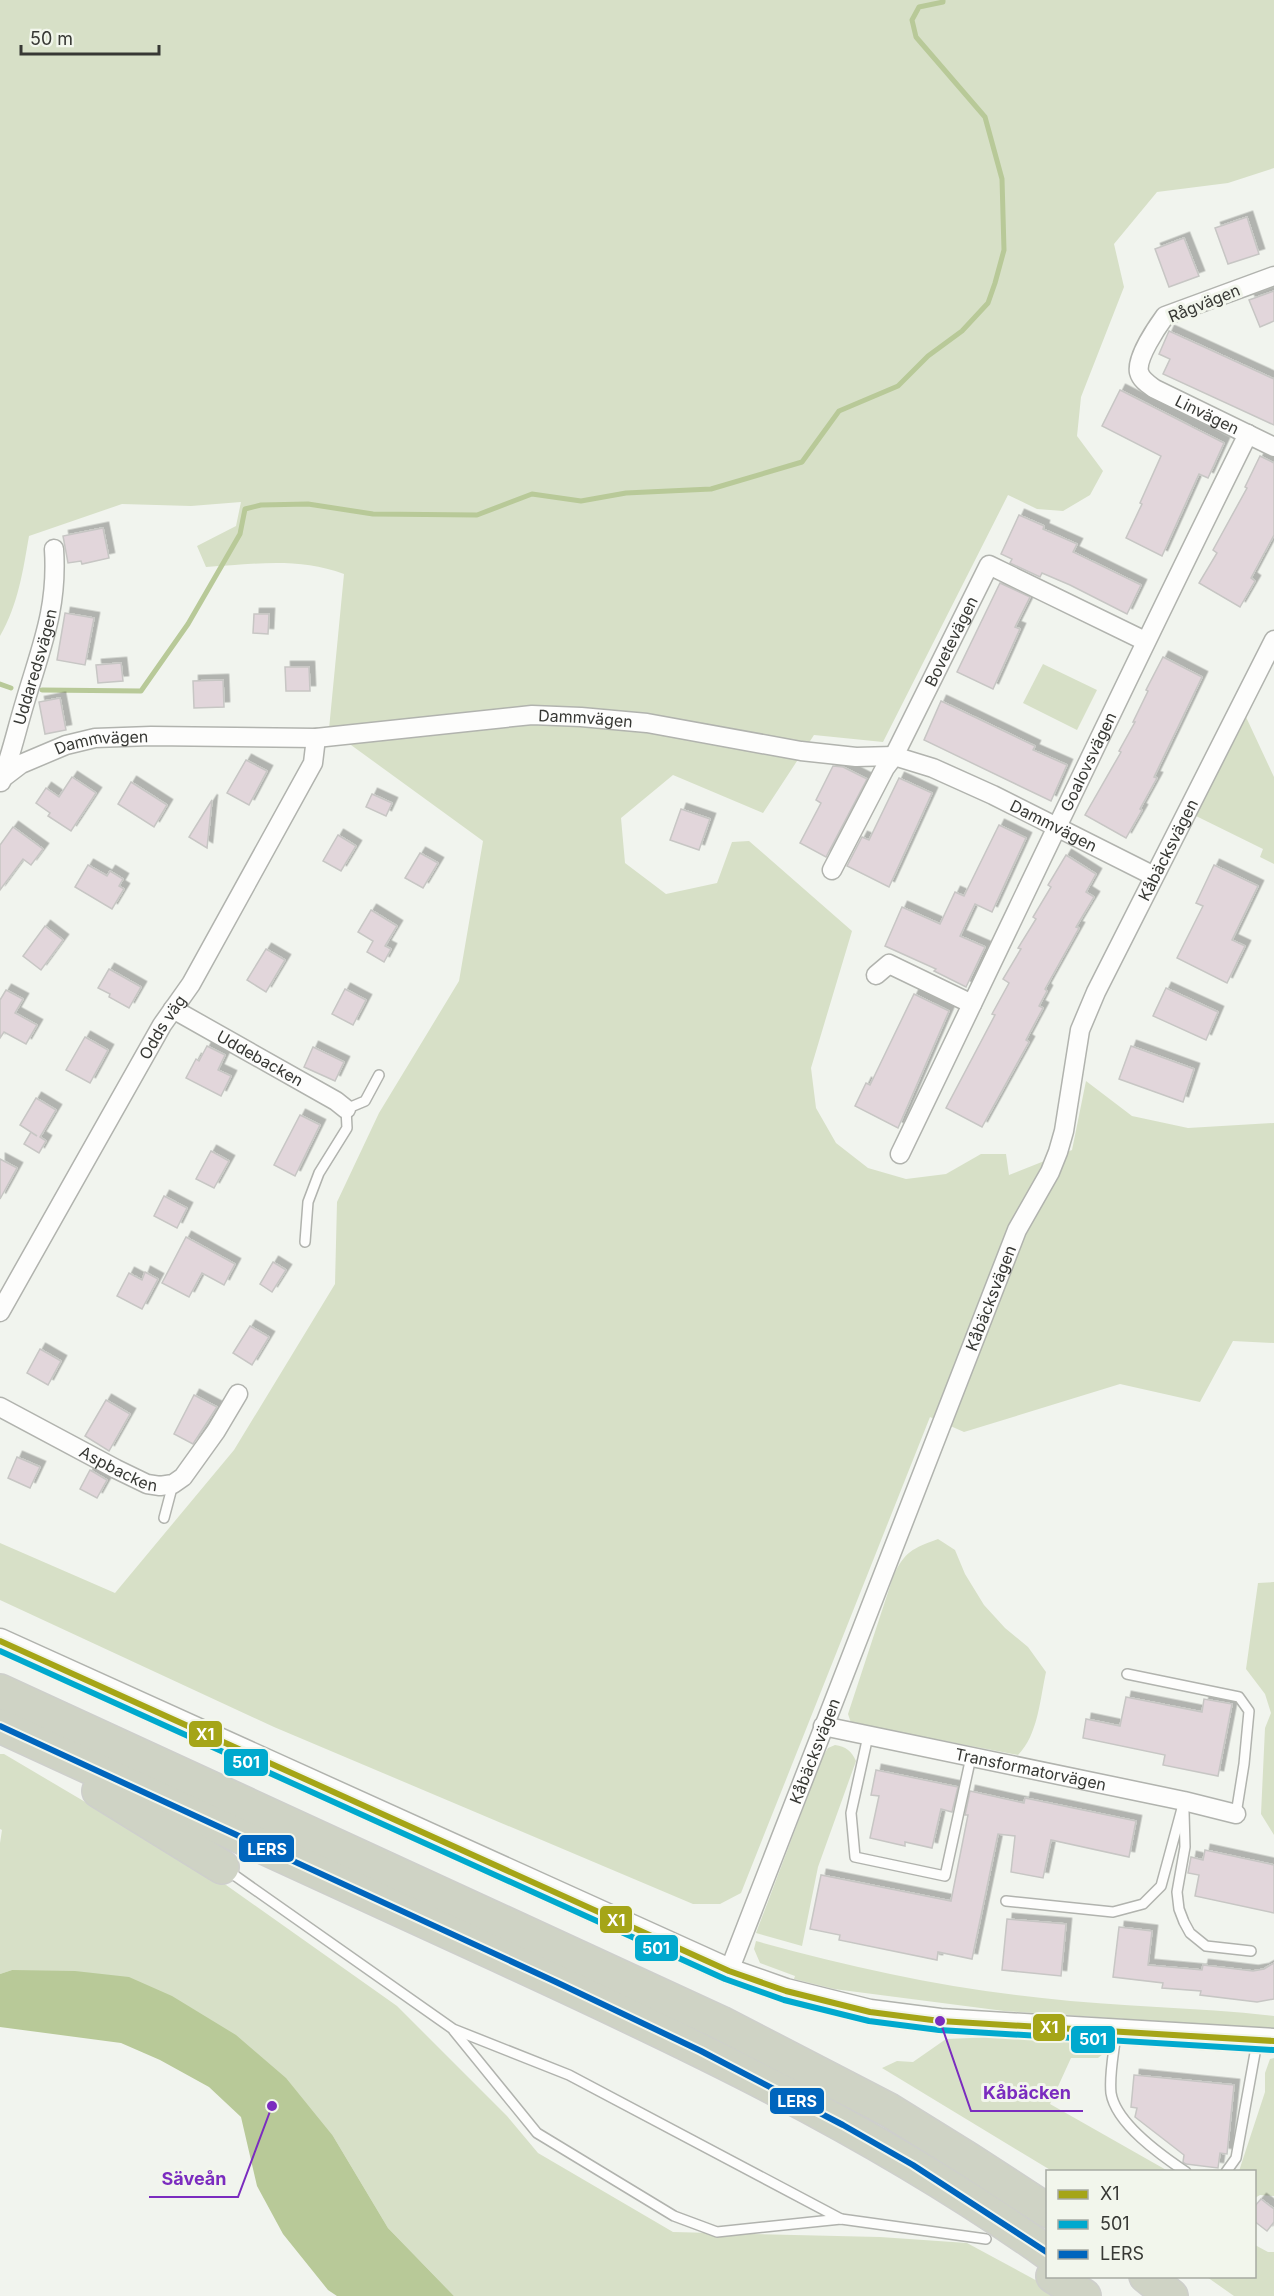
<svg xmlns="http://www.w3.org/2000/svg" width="1274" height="2296" font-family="Inter,sans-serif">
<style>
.green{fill:#d7e0c7}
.water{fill:#b8c998}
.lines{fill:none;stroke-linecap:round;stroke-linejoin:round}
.stream{stroke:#b8c998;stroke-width:5}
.building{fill:#e2d6db;stroke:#c7c6c4;stroke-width:1.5;filter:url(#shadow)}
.service-casing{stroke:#b1b3ae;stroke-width:12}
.minor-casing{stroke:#b1b3ae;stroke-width:21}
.tertiary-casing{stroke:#b1b3ae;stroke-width:27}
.motorway-casing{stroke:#cecfcc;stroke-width:36}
.service{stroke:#fdfdfc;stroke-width:9}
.minor{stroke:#fdfdfc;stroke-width:18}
.tertiary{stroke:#fdfdfc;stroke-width:24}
.motorway{stroke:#cfd3c5;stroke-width:33}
.bus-1-casing{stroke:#f2f6ec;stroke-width:10}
.bus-2-casing{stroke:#f2f6ec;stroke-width:10}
.bus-3-casing{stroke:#f2f6ec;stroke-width:10}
.bus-1{stroke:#a5a517;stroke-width:6}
.bus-2{stroke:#00a9ce;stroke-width:6}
.bus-3{stroke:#0065bd;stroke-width:6}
.labels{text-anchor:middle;stroke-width:6;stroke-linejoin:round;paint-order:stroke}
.street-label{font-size:16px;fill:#373834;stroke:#f2f6ec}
.leader{fill:none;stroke:#7b2cbf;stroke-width:2}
.callout-dot{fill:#7b2cbf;stroke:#f2f6ec;stroke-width:2}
.callout-label{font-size:18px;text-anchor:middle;font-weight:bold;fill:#7b2cbf;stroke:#f2f6ec;stroke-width:6;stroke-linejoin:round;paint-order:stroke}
.line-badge{stroke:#f2f6ec;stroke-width:2}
.badge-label{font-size:16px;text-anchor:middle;font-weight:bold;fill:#fff}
</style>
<defs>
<filter id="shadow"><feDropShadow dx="5.5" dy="-5.5" stdDeviation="0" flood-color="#0004"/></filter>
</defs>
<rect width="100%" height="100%" fill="#f1f4ee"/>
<!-- green -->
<g class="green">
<path d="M0 0H1274V168L1228 183 1157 192 1114 244 1124 287 1081 397 1077 436 1103 471 1090 495 1063 511 1037 509 1008 495 883 742 814 735 763 813 673 775 621 818 625 863 666 894 717 883 732 842 749 841 852 931 811 1068 816 1108 836 1143 868 1168 906 1179 946 1174 981 1154H1006L1009 1175 1072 1150 1086 1081 1132 1116 1188 1128 1274 1123V1343L1233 1341 1200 1402 1120 1384 964 1432 930 1417 741 1893 720 1904H693L274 1727 0 1600V1543L115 1593 234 1450 335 1284 337 1202 379 1113 459 981 483 841 329 729 344 574C298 557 254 564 206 567L197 546 236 526 241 502 191 506 122 504 29 536C23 571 18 605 0 636Z"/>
<path d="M1043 664 1097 690 1077 730 1023 703Z"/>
<path d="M1246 717 1274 777V864L1260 857 1263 849 1196 816Z"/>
<path d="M938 1539 955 1550 965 1574 984 1605 1005 1628 1028 1647 1046 1672C1040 1699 1038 1735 1018 1755L851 1723 848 1714 893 1577C904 1552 913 1548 938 1539Z"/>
<path d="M1274 1582V1835L1261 1814 1265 1728 1271 1713 1265 1694 1246 1669 1258 1583Z"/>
<path d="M835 1745C846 1747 851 1750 856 1761L818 1867 802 1946 756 1933 823 1756 828 1748Z"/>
<path d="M0 1754H4L92 1806 188 1858 397 2006 507 2116 538 2153 673 2232 880 2237 967 2243 1065 2296H454L388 2228 333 2136 12 1970 0 1974V1843L2 1830 0 1829Z"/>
<path d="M756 1941C850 1967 945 1988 1042 1998 1119 2007 1197 2007 1274 2016V2029L1004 2011 834 1989 794 1979 795 1976 760 1963 754 1949Z"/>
<path d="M1019 2036 1098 2042 1102 2045 1103 2054 1098 2058H1071L1050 2104 1168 2171H1052L882 2068 897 2061 913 2062 946 2039Z"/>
<path d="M1274 2058V2196L1260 2195 1255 2198 1254 2172 1239 2171 1265 2092V2073L1270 2059Z"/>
<path d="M1255 2245 1268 2252H1274V2296H1234L1207 2277 1254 2276Z"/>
</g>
<!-- water -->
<path class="water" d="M12 1970 75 1971 129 1977 172 1996 236 2035 286 2078 333 2136 388 2228 454 2296H337L328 2290 283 2234 257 2186 241 2117 209 2087 160 2060 121 2043 0 2027V1974Z"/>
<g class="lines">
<!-- stream -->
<g class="stream">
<path d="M0 684 11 688"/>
<path d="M42 690 141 691 188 624 240 534 245 509 261 505 308 504 373 514 477 515 532 494 581 501 626 493 711 489 802 462 839 411 898 386 928 356 962 331 988 303 995 283 1004 250 1002 179 985 117 916 37 912 20 919 7 943 2V0"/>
</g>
</g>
<!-- building -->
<g class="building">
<path d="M1247 217 1259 254 1228 264 1215 228Z"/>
<path d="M1184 238 1199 276 1169 287 1155 249Z"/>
<path d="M1274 291V321L1260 327 1249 300Z"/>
<path d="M1169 331 1274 379V425L1163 374 1170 359 1159 354Z"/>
<path d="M1120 390 1224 443 1208 478 1199 474 1162 556 1126 538 1142 504 1140 503 1161 456 1102 426Z"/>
<path d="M1260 456 1274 463V535L1251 578 1255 581 1240 607 1199 583 1217 553 1213 550 1247 488 1245 487Z"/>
<path d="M1019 515 1044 526 1043 529 1077 544 1073 552 1141 585 1127 614 1070 585 1042 573 1040 577 1010 563 1012 559 1001 554Z"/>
<path d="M103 528 109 558 82 564 81 561 68 563 63 536Z"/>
<path d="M1000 583 1030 597 1015 627 1020 629 993 689 957 672Z"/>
<path d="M65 613 94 618 85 665 57 660Z"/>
<path d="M254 614H269L268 634 253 633Z"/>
<path d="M1163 657 1202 677 1154 777 1157 778 1140 809 1142 810 1126 838 1085 815 1121 752 1119 751 1135 722H1133L1148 691 1146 690Z"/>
<path d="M121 663 123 681 98 683 96 665Z"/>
<path d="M285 667H309L310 691H286Z"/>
<path d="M223 680 224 707 194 708 193 681Z"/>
<path d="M60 698 66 730 45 734 39 702Z"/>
<path d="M941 701 1035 746 1033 750 1067 765 1051 801 924 740Z"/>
<path d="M246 760 267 771 249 805 227 793Z"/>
<path d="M833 766 843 767 867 779 826 857 800 843 821 803 816 800Z"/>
<path d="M72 777 96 793 71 831 48 816 50 813 36 803 46 788 59 797Z"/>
<path d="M899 778 932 793 889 887 847 866 862 837 869 840Z"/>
<path d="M131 782 167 805 154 827 118 804Z"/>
<path d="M372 794 392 803 386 816 366 807Z"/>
<path d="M212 800 207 848 189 837Z"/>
<path d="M681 809 710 819 699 850 670 840Z"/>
<path d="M999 825 1026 838 992 912 975 904 960 936 985 947 966 987 934 971 936 969 885 946 902 907 940 924 955 892 964 896Z"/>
<path d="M13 827 43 849 31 865 23 859 0 890V845Z"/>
<path d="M338 835 356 846 341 871 323 861Z"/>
<path d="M420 853 438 863 423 888 405 878Z"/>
<path d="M1066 855 1096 874 1086 892 1094 897 1076 927 1079 928 1045 989 1047 991 1039 1006 1043 1008 1026 1040 1029 1042 982 1127 946 1108 995 1015 992 1014 1009 983 1003 979 1021 949 1018 948 1036 919 1033 917 1051 887 1048 885Z"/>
<path d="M88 865 107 876 110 871 123 879 119 886 124 889 112 909 75 887Z"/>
<path d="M1214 865 1258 886 1232 940 1245 946 1227 983 1177 958 1203 906 1196 903Z"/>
<path d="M371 910 397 926 385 946 391 949 384 962 367 952 373 941 358 932Z"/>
<path d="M45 926 63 940 41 970 23 956Z"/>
<path d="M266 949 285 960 266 992 247 980Z"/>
<path d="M109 969 141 987 129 1008 109 997 110 994 98 988Z"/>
<path d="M1166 988 1218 1012 1206 1040 1153 1016Z"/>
<path d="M345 989 366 1000 353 1025 332 1014Z"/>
<path d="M6 990 23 999 15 1013 37 1025 26 1044 4 1032 0 1038V1000Z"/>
<path d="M914 994 949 1011 898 1128 855 1106 866 1083 870 1085Z"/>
<path d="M85 1037 108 1050 90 1083 66 1070Z"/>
<path d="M207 1046 225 1055 218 1070 231 1076 221 1096 186 1078 196 1059 199 1061Z"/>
<path d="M1131 1046 1194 1069 1183 1102 1119 1079Z"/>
<path d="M313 1047 344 1062 335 1081 304 1067Z"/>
<path d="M36 1098 56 1110 40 1137 46 1141 39 1153 24 1144 31 1132 37 1136 20 1125Z"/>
<path d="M300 1115 320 1125 295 1176 274 1165Z"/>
<path d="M211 1151 229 1161 214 1188 196 1179Z"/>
<path d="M0 1159 17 1168 0 1199Z"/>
<path d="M164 1196 187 1208 177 1228 154 1216Z"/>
<path d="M186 1237 235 1264 224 1285 202 1273 189 1297 162 1283Z"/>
<path d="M273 1262 286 1270 272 1292 260 1284Z"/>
<path d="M145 1272 158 1279 142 1309 117 1296 129 1273 142 1280Z"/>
<path d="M250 1326 269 1337 252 1365 233 1353Z"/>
<path d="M40 1349 61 1361 48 1385 27 1373Z"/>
<path d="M194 1395 217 1407 193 1444 174 1434Z"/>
<path d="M106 1400 130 1414 109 1451 85 1436Z"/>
<path d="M17 1457 40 1467 30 1488 8 1478Z"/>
<path d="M90 1470 107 1480 97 1498 80 1489Z"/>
<path d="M1126 1697 1202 1712 1204 1699 1232 1704 1218 1776 1163 1765 1165 1755 1083 1738 1086 1719 1120 1726Z"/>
<path d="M876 1770 958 1787 952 1812 941 1809 932 1848 905 1842V1846L870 1838 879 1796 871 1795Z"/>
<path d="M970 1791 1024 1803 1025 1798 1136 1821 1129 1857 1051 1840 1043 1878 1011 1872 1015 1836 998 1834 972 1959 938 1952 937 1960 839 1940 840 1935 810 1929 821 1875 951 1901 968 1815H965Z"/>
<path d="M1205 1850 1274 1865V1913L1195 1896 1199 1875 1188 1873 1191 1857 1203 1860Z"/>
<path d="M1007 1919 1066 1924 1061 1976 1002 1970Z"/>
<path d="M1119 1927 1152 1931 1148 1965 1202 1970 1203 1965 1253 1971 1264 1969 1274 1963V1999L1257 2002 1200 1995 1201 1991 1162 1988 1163 1983 1113 1977Z"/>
<path d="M1134 2075 1234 2085 1227 2154 1220 2153 1218 2168 1186 2164 1183 2162 1184 2155 1135 2117 1137 2108 1131 2107Z"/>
<path d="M1261 2199 1274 2209V2222L1267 2231 1254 2221V2207Z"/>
</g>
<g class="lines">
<!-- service casing -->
<g class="service-casing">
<g id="service">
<path d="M305 1242 308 1202 319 1173 347 1128 346 1109 365 1101 379 1075"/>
<path d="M164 1518 173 1484"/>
<path d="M1127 1674 1239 1697 1249 1711 1244 1764 1236 1814"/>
<path d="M868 1736 851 1813 855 1857 945 1876 971 1757"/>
<path d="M1184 1812 1185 1847 1177 1892 1179 1909 1184 1922 1190 1933 1206 1946 1251 1951"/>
<path d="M227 1870 453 2029 569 2075 841 2219"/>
<path d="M1006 1901 1113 1912 1143 1904 1161 1886 1184 1801"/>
<path d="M454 2031 537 2133 674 2216 717 2232 841 2219 986 2239"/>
<path d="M1116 2033C1114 2053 1109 2073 1111 2093 1116 2124 1162 2156 1186 2172"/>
<path d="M1226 2172 1236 2158 1257 2042"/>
</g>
</g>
<!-- minor casing -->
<g class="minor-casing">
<g id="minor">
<path id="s1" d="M1274 276 1165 316C1157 327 1136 358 1139 372 1141 380 1148 384 1155 389L1274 447"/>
<path id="s2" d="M0 780 21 764 66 745 95 738 151 736 316 738 532 715 581 717 647 723 801 751 856 757 894 756 933 768 993 795 1154 876"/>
<path id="s3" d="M1 782C11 756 17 728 25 702 41 647 58 609 54 549"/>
<path id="s4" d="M832 870 885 768 894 756 989 565 1145 641"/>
<path d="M876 975 889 964 972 1004"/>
<path id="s5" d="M173 1009 336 1101 346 1109"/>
<path id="s6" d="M900 1154C1016 914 1129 673 1248 434"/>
<path id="s7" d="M0 1312 162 1025 191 984 313 763 316 738"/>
<path id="s8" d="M0 1407 116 1469 147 1484 160 1486 173 1484 183 1477 216 1431 238 1394"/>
<path id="s9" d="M823 1726 1184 1801 1236 1814"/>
<path id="s10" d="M729 1971 1017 1230 1050 1172 1058 1152 1064 1131 1080 1030 1096 992 1274 640"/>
</g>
</g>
<!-- tertiary casing -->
<g class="tertiary-casing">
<path id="tertiary" d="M0 1641 729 1971 786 1991 870 2012 940 2021 1274 2041"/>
</g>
<!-- motorway casing -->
<g class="motorway-casing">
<g id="motorway">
<path d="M0 1691 721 2023 889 2110 968 2159 1048 2211"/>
<path d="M0 1726C161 1800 322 1874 483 1948 677 2037 872 2128 1048 2253"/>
<path d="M99 1791 222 1867"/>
<path d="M1053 2276 1084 2296"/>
<path d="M1146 2276 1171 2296"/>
</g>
</g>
<!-- service -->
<use href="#service" class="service"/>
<!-- minor -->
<use href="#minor" class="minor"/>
<!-- tertiary -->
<use href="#tertiary" class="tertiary"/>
<!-- motorway -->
<use href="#motorway" class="motorway"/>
<!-- bus-1 casing -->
<g class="bus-1-casing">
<path id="bus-1" d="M0 1641 729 1971 786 1991 870 2012 940 2021 1274 2041"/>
</g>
<!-- bus-2 casing -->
<g class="bus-2-casing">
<path id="bus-2" d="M0 1651 725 1979 784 2000 869 2021 939 2030 1273 2050"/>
</g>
<!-- bus-3 casing -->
<g class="bus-3-casing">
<path id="bus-3" d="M0 1726 556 1982 701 2051 843 2125 913 2165 1048 2253"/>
</g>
<!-- bus-1 -->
<use href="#bus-1" class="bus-1"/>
<!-- bus-2 -->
<use href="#bus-2" class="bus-2"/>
<!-- bus-3 -->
<use href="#bus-3" class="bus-3"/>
</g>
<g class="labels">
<!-- street labels -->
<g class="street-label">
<text transform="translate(1204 303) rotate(-22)" y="6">Rågvägen</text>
<text dy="6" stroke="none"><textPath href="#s1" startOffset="261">Linvägen</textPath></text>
<text dy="6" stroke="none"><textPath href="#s4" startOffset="258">Bovetevägen</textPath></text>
<text dy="6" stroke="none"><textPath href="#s3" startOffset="120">Uddaredsvägen</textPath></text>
<text dy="6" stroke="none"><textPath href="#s2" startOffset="597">Dammvägen</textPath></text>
<text dy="6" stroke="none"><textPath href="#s2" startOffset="111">Dammvägen</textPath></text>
<text dy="6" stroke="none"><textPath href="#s6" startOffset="435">Goalovsvägen</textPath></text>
<text dy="6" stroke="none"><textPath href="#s2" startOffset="1083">Dammvägen</textPath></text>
<text dy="6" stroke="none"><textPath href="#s10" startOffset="1208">Kåbäcksvägen</textPath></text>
<text dy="6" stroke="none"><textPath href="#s7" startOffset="328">Odds väg</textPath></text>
<text dy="6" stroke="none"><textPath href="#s5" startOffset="100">Uddebacken</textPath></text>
<text dy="6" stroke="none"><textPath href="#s10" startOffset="722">Kåbäcksvägen</textPath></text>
<text dy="6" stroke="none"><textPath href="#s8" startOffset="134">Aspbacken</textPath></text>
<text dy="6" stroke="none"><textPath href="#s10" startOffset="236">Kåbäcksvägen</textPath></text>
<text dy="6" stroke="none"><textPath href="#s9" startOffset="212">Transformatorvägen</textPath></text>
</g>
</g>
<!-- callouts -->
<path class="leader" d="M940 2021L971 2111H1083M272 2106L238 2197H149"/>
<g class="callout-dot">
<circle cx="940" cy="2021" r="6"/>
<circle cx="272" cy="2106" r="6"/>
</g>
<g class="callout-label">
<text x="1027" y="2099">Kåbäcken</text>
<text x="194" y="2185">Säveån</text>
</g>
<g class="line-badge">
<rect x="188" y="1720" width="35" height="28" rx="6" fill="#a5a517"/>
<rect x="223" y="1748" width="46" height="29" rx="6" fill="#00a9ce"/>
<rect x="238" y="1834" width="57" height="29" rx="6" fill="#0065bd"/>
<rect x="599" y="1905" width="34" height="29" rx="6" fill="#a5a517"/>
<rect x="634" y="1934" width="45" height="28" rx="6" fill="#00a9ce"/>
<rect x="1032" y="2013" width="34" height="29" rx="6" fill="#a5a517"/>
<rect x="1070" y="2025" width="46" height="29" rx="6" fill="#00a9ce"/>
<rect x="769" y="2087" width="56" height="28" rx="6" fill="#0065bd"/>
</g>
<g class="badge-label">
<text x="205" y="1740">X1</text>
<text x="246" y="1768">501</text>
<text x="267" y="1855">LERS</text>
<text x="616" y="1926">X1</text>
<text x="656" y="1954">501</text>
<text x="1049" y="2033">X1</text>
<text x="1093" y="2045">501</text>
<text x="797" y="2107">LERS</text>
</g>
<!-- legend -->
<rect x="1046" y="2170" width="210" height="108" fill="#f2f6ec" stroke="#a7aaa2" stroke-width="1.5"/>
<rect x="1058" y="2190" width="30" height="9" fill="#a5a517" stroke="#a7aaa2" stroke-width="1.5"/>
<text x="1100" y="2200" font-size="18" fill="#373834">X1</text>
<rect x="1058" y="2220" width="30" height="9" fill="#00a9ce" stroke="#a7aaa2" stroke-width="1.5"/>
<text x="1100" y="2230" font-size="18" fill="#373834">501</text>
<rect x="1058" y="2250" width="30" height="9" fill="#0065bd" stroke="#a7aaa2" stroke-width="1.5"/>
<text x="1100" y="2260" font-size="18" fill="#373834">LERS</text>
<!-- scale -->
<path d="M21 45v9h138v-9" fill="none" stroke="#373834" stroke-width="3"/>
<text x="30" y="45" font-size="18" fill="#373834" stroke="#f2f6ec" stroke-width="4.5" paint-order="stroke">50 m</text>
</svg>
